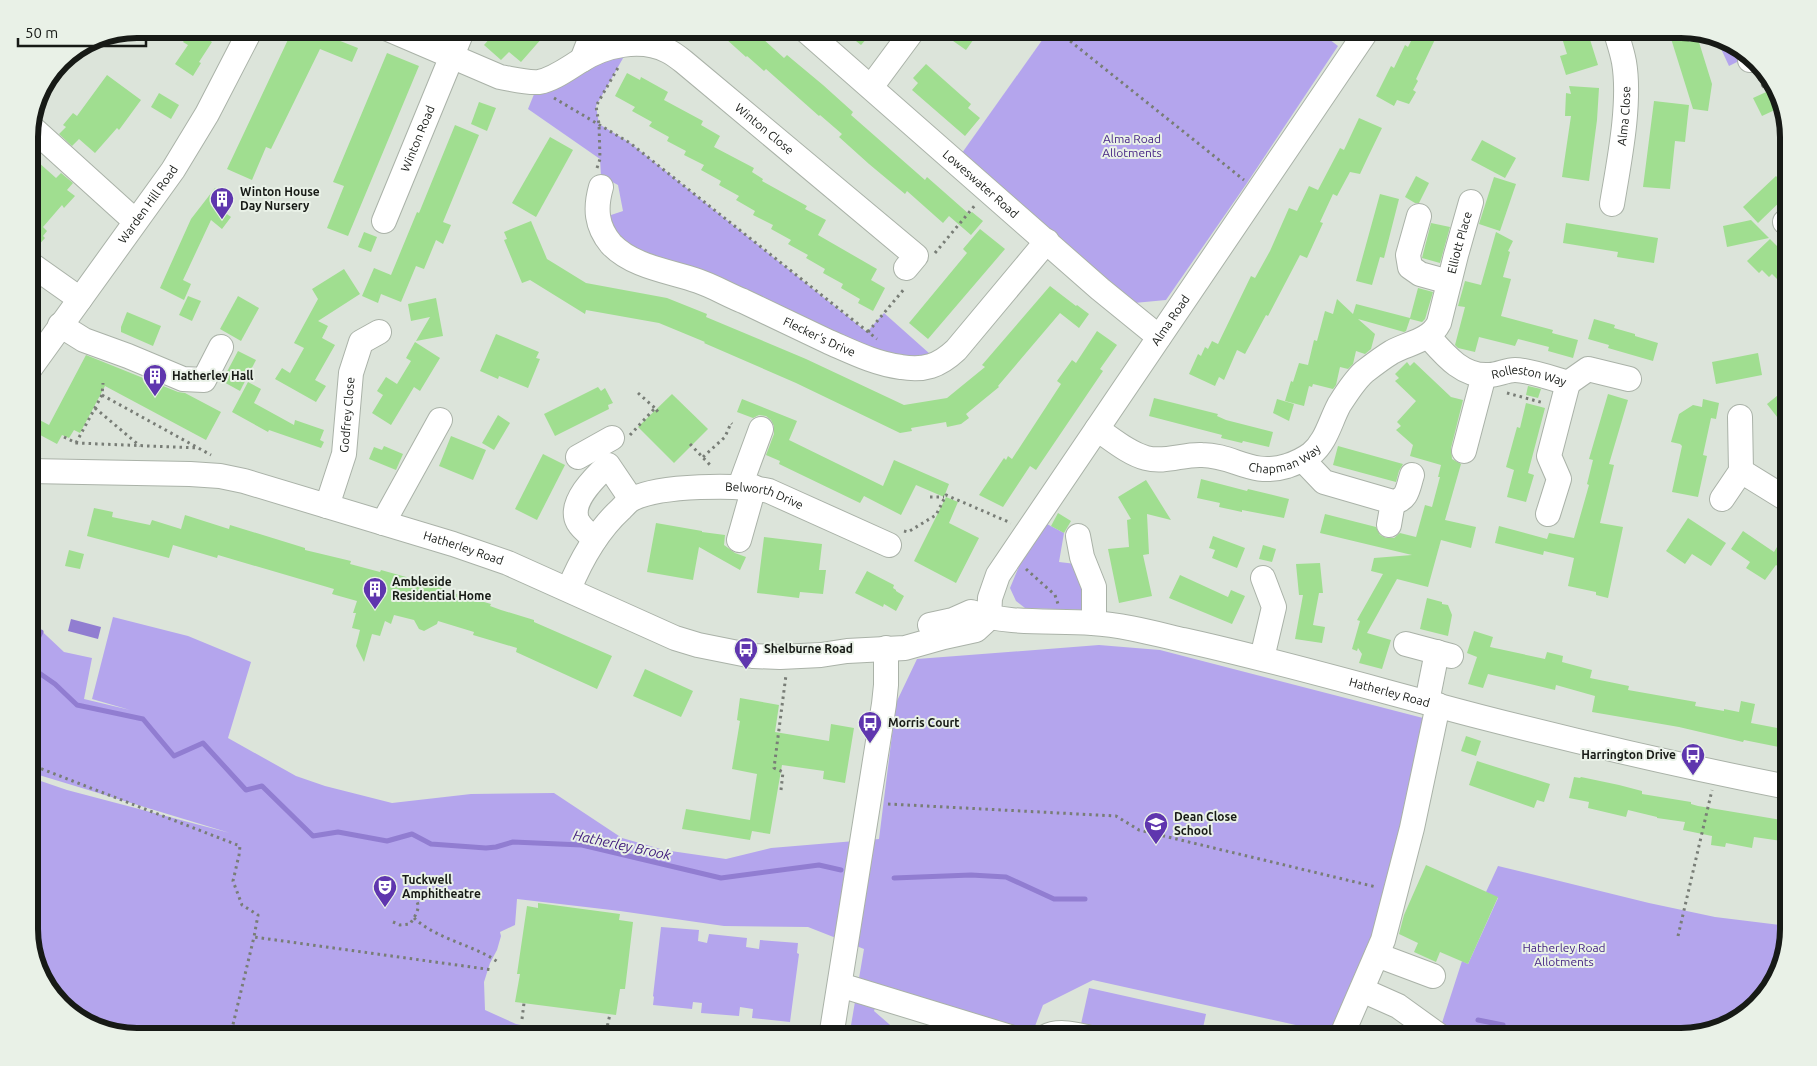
<svg xmlns="http://www.w3.org/2000/svg" width="1817" height="1066" font-family="Ubuntu,sans-serif">
<style>
.green{fill:#b4a5ed}
.water{fill:#917dd1}
.lines{fill:none;stroke-linecap:round;stroke-linejoin:round}
.stream{stroke:#917dd1;stroke-width:5}
.building{fill:#a0de90}
.minor-casing{stroke:#aab2a8;stroke-width:26}
.path{stroke:#787d76;stroke-width:3;stroke-dasharray:2.5 4;stroke-linecap:butt}
.minor{stroke:#fff;stroke-width:24}
.labels{text-anchor:middle;stroke-width:4;stroke-linejoin:round;paint-order:stroke}
.street-label{font-size:12px;fill:#171a16;stroke:#e9f1e7}
.park-label{font-size:12px;fill:#411e80;stroke:#e9f1e7}
.poi-label{font-size:12px;font-weight:bold;fill:#171a16;stroke:#e9f1e7;text-anchor:start}
.water-label{font-size:14px;font-style:italic;fill:#3d187b;stroke:#e9f1e7}
.rim{fill:none;stroke:#171a16;stroke-width:6}
</style>
<rect width="100%" height="100%" fill="#dce4da"/>
<!-- green -->
<g class="green">
<path d="M1050 29H1316L1338 46 1247 183 1166 300 1134 303 962 153Z"/>
<path d="M1716 38C1732 43 1738 43 1745 58L1729 66Z"/>
<path d="M631 44 596 106 599 124 630 143 867 332 884 313 930 354 919 359 859 348 647 261 613 232 608 216 623 211 618 185 601 176 600 159 528 109 539 82Z"/>
<path d="M1047 524 1064 533 1059 562 1076 564 1084 578 1085 610 1025 608 1016 601 1010 588 1020 564Z"/>
<path d="M29 617 31 621 64 652 92 658 84 699 130 710 92 699 113 617 188 636 251 662 228 738 296 776 325 786 392 803 471 794 554 793 622 838 664 850 726 859 771 848 879 839 896 703 917 659 1099 645 1160 650 1423 718 1384 923 1336 1034 1093 980 1043 1005 1032 1034 1023 1036 1007 1035 880 992 874 1011 904 1037H849L864 949 808 927 724 926 620 911 517 899 515 925 500 932 501 936 497 950 490 963 484 982 485 1010 516 1024 531 1027 530 1037H137L82 1023 43 984 29 936V777L67 790 230 833 29 772Z"/>
<path d="M1498 866 1649 903 1715 917 1788 926 1774 984 1735 1023 1681 1037H1451L1440 1029 1462 961 1468 964 1498 898 1486 892Z"/>
<path d="M661 927 699 930 698 941 707 943 709 934 747 938 746 947 759 949 760 940 798 943 797 953 799 954 790 1022 752 1018 753 1009 740 1007 739 1016 701 1013 702 1003 693 1002 692 1009 653 1005 654 997 653 996Z"/>
<path d="M1089 988 1206 1014 1201 1037H1103L1079 1033Z"/>
<path d="M1409 1025 1429 1037H1391L1402 1028Z"/>
</g>
<!-- water -->
<path class="water" d="M71 619 101 627 98 639 68 631Z"/>
<g class="lines">
<!-- stream -->
<g class="stream">
<path d="M29 627 41 632 29 657"/>
<path d="M29 666 55 684 77 705 143 719 174 756 203 743 246 790 262 786 313 836 338 832 387 841 412 834 431 844 486 848 496 847 513 842 582 845 721 878 819 865 841 870"/>
<path d="M894 878 971 875 1006 877 1054 899H1085"/>
<path d="M1478 1020 1503 1025"/>
</g>
</g>
<!-- building -->
<g class="building">
<path d="M192 29 212 42 199 62 201 63 193 76 175 64 188 45 183 42Z"/>
<path d="M293 29H328L325 35 358 48 352 62 320 49 271 149 266 147 252 180 227 169Z"/>
<path d="M498 29H550L521 62 509 52 501 60 484 45Z"/>
<path d="M715 29H752L784 58 787 55 823 85 853 112 851 115 925 180 927 177 969 214 972 212 983 221 971 235 949 216 943 223 907 191 905 194 869 164 839 137 842 134 820 115 819 116 766 69 764 71 747 56 746 57Z"/>
<path d="M841 29H875L861 45Z"/>
<path d="M936 29H981L966 50Z"/>
<path d="M1417 29H1440L1416 79 1418 81 1413 90 1416 92 1409 104 1397 100 1394 106 1376 96 1391 66 1394 68 1405 45 1408 47Z"/>
<path d="M1668 29 1685 30 1689 42 1698 39 1712 84 1708 111 1693 109Z"/>
<path d="M1587 30 1598 65 1566 75 1560 56 1567 54 1562 38Z"/>
<path d="M387 53 419 66 348 236 327 228 344 186 333 182Z"/>
<path d="M926 64 971 104 968 108 980 118 965 136 912 90 918 83 913 78Z"/>
<path d="M627 73 640 80 641 77 668 92 664 100 703 121 701 125 720 136 714 147 754 168 752 172 763 179 762 181 807 206 805 209 826 220 818 235 877 269 871 280 885 288 873 311 858 303 860 299 841 288 843 284 823 273 825 269 806 258 808 255 788 244 791 240 771 229 773 225 753 215 755 211 736 200 739 196 719 185 721 181 701 170 704 165 684 155 686 151 667 141 669 137 649 126 652 122 632 111 635 107 615 96Z"/>
<path d="M107 75 141 100 119 130 117 128 95 153 79 139 72 146 59 134 66 127 63 125 73 113 77 116Z"/>
<path d="M1569 86 1599 88 1597 120 1589 181 1562 177 1571 116H1565L1566 93 1571 94Z"/>
<path d="M1775 88 1781 107 1762 116 1753 98Z"/>
<path d="M159 93 179 105 171 119 151 107Z"/>
<path d="M1654 101 1689 105 1685 142 1675 141 1670 189 1643 187Z"/>
<path d="M479 102 496 108 487 131 471 124Z"/>
<path d="M1359 118 1382 128 1367 159 1360 174 1350 172 1337 196 1333 194 1320 222 1323 223 1307 258 1300 255 1268 316 1266 315 1245 354 1237 350 1224 380 1219 377 1215 386 1189 374 1198 354 1201 356 1205 347 1208 349 1212 341 1218 344 1251 276 1255 278 1270 251 1289 208 1297 211 1309 186 1318 190 1340 148 1344 150Z"/>
<path d="M455 125 479 135 443 222 451 225 443 244 436 240 424 269 416 266 401 302 381 294 378 303 362 296 374 268 391 275 417 212 419 213Z"/>
<path d="M550 137 573 150 536 217 512 203Z"/>
<path d="M1482 140 1516 158 1505 178 1471 160Z"/>
<path d="M29 154 56 178 61 173 73 183 67 190 75 196 64 208 62 205 43 227 47 231 43 236 45 238 36 248 34 247 32 250 29 249V215L40 202 29 193Z"/>
<path d="M1416 176 1429 183 1419 203H1415L1405 197Z"/>
<path d="M1776 176 1788 189V194L1758 223 1743 207Z"/>
<path d="M1494 177 1516 184 1500 231 1479 224Z"/>
<path d="M215 188 228 198 220 209 231 217 222 229 211 220 183 280 191 284 184 300 160 288 191 219Z"/>
<path d="M1380 194 1399 199 1384 258 1380 257 1372 285 1356 281Z"/>
<path d="M1751 220 1769 238 1727 247 1723 226Z"/>
<path d="M531 221 547 259 586 283 667 298 707 314 706 317 806 359 904 405 947 398 985 367 982 365 1050 286 1076 306 1077 305 1089 314 1079 328 1060 313 998 386 999 387 966 414 969 418 961 424 947 427 946 422 911 428 912 431 900 433 796 383 704 343 705 342 659 323 586 310 585 314 530 280 522 283 504 240 507 239 504 232Z"/>
<path d="M1431 223 1450 227 1440 263 1422 258Z"/>
<path d="M1566 223 1658 238 1654 263 1617 257 1618 252 1563 243Z"/>
<path d="M980 229 1005 249 928 339 909 323 967 253 963 249Z"/>
<path d="M364 232 377 237 371 252 358 247Z"/>
<path d="M1496 232 1513 241 1508 251 1510 252 1503 277 1511 279 1501 316 1553 330 1552 333 1578 340 1573 358 1548 351 1549 347 1518 339 1515 346 1479 337 1475 352 1458 348 1455 345 1465 307 1458 306 1465 281 1481 285Z"/>
<path d="M1770 239 1788 257V276L1781 283 1772 274 1769 277 1762 270 1759 273 1747 261Z"/>
<path d="M344 269 360 294 318 321 328 326 322 338 335 345 315 380 326 386 316 402 275 379 282 368 290 373 304 348 294 343 318 299 312 289Z"/>
<path d="M1418 288 1433 292 1425 319 1422 322 1410 319 1406 331 1404 332 1358 319 1375 334 1371 349 1365 354 1356 351 1353 364 1348 369 1340 367 1336 385 1333 389 1313 384 1312 387 1309 386 1304 406 1285 401 1291 381 1293 382 1299 363 1308 365 1314 340 1317 341 1325 311 1333 314 1337 299 1353 314 1356 304 1410 318Z"/>
<path d="M188 296 201 301 192 321 179 315Z"/>
<path d="M238 296 259 308 241 341 220 329Z"/>
<path d="M436 298 443 336 416 341 430 317 411 321 408 304Z"/>
<path d="M127 312 161 326 153 346 121 332V327Z"/>
<path d="M1594 319 1615 325 1614 328 1635 334V336L1658 343 1653 361 1608 348 1609 345 1588 339Z"/>
<path d="M1097 331 1117 345 1100 369 1103 371 1036 470 1030 466 1003 507 979 495 1004 458 1006 460 1008 456 1012 459 1061 384 1057 381 1072 360 1076 363Z"/>
<path d="M496 334 539 352 536 358 540 359 528 388 499 376 498 379 480 371Z"/>
<path d="M415 342 440 358 420 391 414 387 391 425 372 413 383 395 377 391 386 377 397 384 411 361 406 358Z"/>
<path d="M238 351 256 360 240 391 222 381Z"/>
<path d="M1758 353 1762 375 1716 384 1712 362Z"/>
<path d="M86 355 178 392 185 393 221 412 206 440 105 386 80 433 74 430 69 438 62 435 57 444 29 429 34 417 49 425Z"/>
<path d="M1407 362 1410 366 1414 362 1451 397 1463 400 1451 448 1452 459 1461 464 1445 520 1476 527 1471 548 1441 540 1428 587 1397 579 1367 633 1391 640 1382 669 1359 663 1362 654 1358 648 1357 651 1352 649 1360 621 1357 620 1383 574 1371 571 1374 558 1412 555 1320 533 1325 514 1376 527 1380 535 1386 538H1394L1400 533 1416 537 1425 505 1432 507 1440 477H1438L1441 465 1410 456 1413 445 1396 430 1401 426 1397 422 1416 401 1395 381 1399 378 1395 374Z"/>
<path d="M248 382 261 389 254 403 294 425 295 420 324 430 320 440 324 442 321 448 269 430 268 432 232 412Z"/>
<path d="M1528 386 1541 389 1538 398 1526 395Z"/>
<path d="M598 387 601 391 605 388 613 403 608 405 609 409 555 436 544 414Z"/>
<path d="M1788 387V431L1767 404Z"/>
<path d="M672 394 708 429 674 463 638 427Z"/>
<path d="M1608 394 1628 400 1609 464 1614 465 1600 523 1623 527 1608 598 1596 595V592L1568 586 1574 558 1544 551 1543 555 1495 543 1499 526 1547 539 1549 533 1574 538 1589 485 1587 484 1593 460 1589 459Z"/>
<path d="M1154 398 1218 414 1217 416 1226 420 1273 432 1269 447 1243 441 1242 443 1221 438 1222 435 1149 416Z"/>
<path d="M742 399 797 421 789 440 883 486 894 460 949 484 944 497 916 485 901 515 864 496 860 503 779 464 780 461 766 455 774 434V426L771 420 766 416 759 415 753 418 737 412Z"/>
<path d="M1277 399 1294 404 1289 421 1273 413Z"/>
<path d="M1703 399 1719 403 1716 419 1711 418 1703 455 1707 456 1698 497 1672 492 1682 446 1680 444 1671 442 1679 414 1693 405 1702 407Z"/>
<path d="M1526 403 1545 408 1528 473 1534 475 1526 502 1507 497 1514 470 1506 467 1517 427 1520 428Z"/>
<path d="M498 415 510 423 494 450 482 443Z"/>
<path d="M451 436 486 450 473 480 439 466Z"/>
<path d="M384 446 403 454 396 470 369 459 374 447 382 450Z"/>
<path d="M1338 446 1403 464 1399 471 1396 482 1333 465Z"/>
<path d="M543 454 565 465 537 520 515 509Z"/>
<path d="M1201 479 1247 491 1248 489 1289 499 1284 518 1242 510V512L1219 507 1220 503 1197 498Z"/>
<path d="M1146 480 1171 520 1147 514 1149 554 1143 555 1152 596 1119 603 1108 549 1129 547 1127 520 1131 519 1118 497Z"/>
<path d="M946 497 958 502 949 523 979 538 956 583 914 561Z"/>
<path d="M94 508 113 512 112 517 150 525 152 520 181 529 185 515 229 529 230 525 305 548V550L351 561 350 564 380 572 381 570 424 582 446 589V591L491 604 490 606 501 610 534 620V622L612 656 597 689 516 652 517 648 473 635 474 632 438 621 437 624 424 631 419 629 414 620 394 615 391 624 385 621 380 636 372 634 364 662 356 646 360 630 352 628 356 613H353L357 601 332 594 334 589 218 555 217 558 173 545 169 558 87 536Z"/>
<path d="M1058 513 1071 521 1064 533 1051 526Z"/>
<path d="M1688 518 1726 543 1711 566 1692 554 1685 564 1666 551Z"/>
<path d="M656 523 702 531V532L725 535 724 545 735 553 746 557 740 570 699 547 693 580 647 572Z"/>
<path d="M1743 531 1774 552 1777 547 1788 554V573L1776 565 1765 580 1746 568 1750 562 1731 549Z"/>
<path d="M1213 536 1245 548 1237 568 1212 558 1215 550 1209 548Z"/>
<path d="M764 537 822 544 819 570H826L823 594 800 592 799 598 757 593Z"/>
<path d="M1263 545 1276 549 1272 562 1259 559Z"/>
<path d="M69 550 84 554 80 569 65 566Z"/>
<path d="M1320 563 1323 593H1319L1313 625 1325 627 1322 643 1295 639 1303 595H1299L1296 564Z"/>
<path d="M867 571 894 585 893 588 896 590V591L904 596 896 611 884 604 883 607 855 593Z"/>
<path d="M1180 575 1228 597 1231 590 1245 596 1232 624 1169 598Z"/>
<path d="M1427 598 1442 602V604L1448 605 1452 615 1448 636 1420 629Z"/>
<path d="M1474 631 1493 637 1490 647 1545 659 1547 652 1563 656 1562 662 1592 670 1590 678 1629 686 1628 690 1696 702 1695 706 1724 711V709L1739 712 1741 701 1755 704 1751 723 1788 730V749L1744 740 1743 742 1679 727 1592 712 1595 696 1556 685 1555 690 1488 674 1483 688 1468 684 1477 657 1467 653Z"/>
<path d="M645 669 693 691 681 717 633 696Z"/>
<path d="M740 698 779 705 775 732 829 741 831 724 854 728 845 783 823 779 824 771 782 765 770 834 752 831 750 840 682 829 686 809 750 820 757 774 732 769 740 721 737 720Z"/>
<path d="M1466 736 1481 741 1476 756 1461 751Z"/>
<path d="M1477 761 1550 784 1544 802 1537 800 1534 808 1469 785Z"/>
<path d="M1574 777 1580 778 1581 777 1619 785 1642 791V794L1691 802V804L1698 806 1788 821V842L1754 837 1752 848 1726 843 1725 847 1711 845 1712 836 1683 830 1685 822 1657 818V817L1628 810 1626 817 1588 808 1589 802 1569 798Z"/>
<path d="M1426 865 1498 897 1468 964 1440 952 1436 962 1414 952 1418 943 1399 934 1404 915Z"/>
<path d="M538 903 620 914 619 920 633 922 625 989H620L616 1015 515 1002 520 974H517L527 906 538 908Z"/>
</g>
<g class="lines">
<!-- minor casing -->
<g class="minor-casing">
<g id="minor">
<path id="s1" d="M388 29 500 77C512 79 526 83 539 82 554 79 567 69 580 61 605 45 641 37 668 51 674 54 679 58 684 62L916 256 906 268"/>
<path id="s2" d="M804 29 1100 289 1159 337"/>
<path d="M582 60 594 29"/>
<path d="M1750 60H1751"/>
<path d="M871 87 914 29"/>
<path d="M30 126 135 221"/>
<path id="s3" d="M601 187C595 208 596 226 611 244 633 267 669 271 698 281 713 286 728 295 743 301 772 315 800 328 829 342 852 352 876 364 901 367 924 371 939 366 956 350L1047 241"/>
<path id="s4" d="M1612 204C1619 162 1631 103 1624 62 1622 51 1618 40 1615 29"/>
<path d="M1419 216 1408 255 1410 267 1420 274 1449 282"/>
<path id="s5" d="M384 221 463 29"/>
<path d="M1785 222 1788 219"/>
<path d="M29 263 80 299"/>
<path d="M60 325 84 340 128 356 183 379 204 380 221 347"/>
<path id="s6" d="M1428 336C1444 354 1462 377 1489 375 1498 375 1506 370 1515 370 1529 370 1554 379 1568 383L1588 369 1629 379"/>
<path id="s7" d="M29 370 173 170 207 114 251 29"/>
<path id="s8" d="M1097 429C1112 439 1128 453 1146 458 1165 463 1183 454 1202 455 1234 455 1251 477 1287 466 1296 463 1303 460 1311 454 1326 442 1330 422 1339 405 1346 394 1354 381 1364 372 1373 365 1382 358 1392 352 1408 343 1430 341 1439 323L1456 255 1471 202"/>
<path d="M1464 451 1484 375"/>
<path d="M578 457 612 438"/>
<path d="M1303 460 1324 482 1393 502C1408 500 1408 487 1412 475"/>
<path id="s9" d="M29 471 190 474 220 476 244 481 453 544 508 563 675 638 698 645 753 656 780 657 821 655 847 651 905 648 944 637 976 630 989 618"/>
<path d="M1741 471 1788 500"/>
<path d="M740 486 761 429"/>
<path d="M1722 499 1741 471 1740 417"/>
<path id="s10" d="M327 506 344 454 351 373 361 342 379 332"/>
<path d="M1548 514 1559 479 1549 456 1568 383"/>
<path d="M383 523 440 420"/>
<path d="M1389 525 1393 502"/>
<path d="M1078 536 1082 557 1094 587V623"/>
<path d="M595 539C589 534 582 529 578 522 568 503 595 477 608 465L631 499"/>
<path d="M739 540 754 487"/>
<path id="s11" d="M569 589C581 560 597 531 621 509 624 506 628 501 632 499 661 485 738 484 769 491L889 545"/>
<path id="s12" d="M989 618 990 598 998 575 1368 29"/>
<path id="s13" d="M930 625 953 620 971 612C1010 625 1052 620 1092 623 1123 625 1153 633 1183 640 1283 662 1381 691 1481 717 1582 743 1685 767 1788 787"/>
<path d="M1406 644 1451 656"/>
<path d="M1262 658 1274 607 1263 578"/>
<path d="M1427 702 1437 652"/>
<path d="M1377 955 1433 976"/>
<path d="M840 985 1010 1037"/>
<path d="M1362 990 1398 1006 1441 1037"/>
<path d="M831 1037 884 704 886 685V648"/>
<path d="M1045 1037C1058 1030 1073 1034 1087 1037"/>
<path d="M1341 1037 1383 940 1412 828 1438 705"/>
</g>
</g>
<!-- path -->
<g class="path">
<path d="M773 29 787 40"/>
<path d="M1060 33 1244 180"/>
<path d="M1759 78 1763 86"/>
<path d="M1762 87 1772 81"/>
<path d="M554 98 630 143 877 339"/>
<path d="M597 168 600 159 599 124 596 106 619 66"/>
<path d="M935 253 976 204"/>
<path d="M868 332 905 288"/>
<path d="M638 393 655 408"/>
<path d="M1507 393 1544 403"/>
<path d="M102 395 211 455"/>
<path d="M95 408 140 446"/>
<path d="M630 435 655 408 658 412"/>
<path d="M64 437 76 443 199 448"/>
<path d="M76 443 102 395 103 383"/>
<path d="M690 444 712 467"/>
<path d="M703 457 725 437 731 423 732 424"/>
<path d="M930 497H944"/>
<path d="M904 531 908 532 936 515 946 495 1011 523"/>
<path d="M1026 569 1055 595 1058 604"/>
<path d="M29 764 240 846 239 855 233 881 242 905 258 915 254 937"/>
<path d="M781 790 783 772 774 768 786 675"/>
<path d="M888 804 1116 816 1139 830 1376 887"/>
<path d="M414 918C438 940 472 944 498 962"/>
<path d="M393 922 400 925 410 924C415 916 423 906 414 898"/>
<path d="M1678 936 1712 790"/>
<path d="M522 1019 524 1003"/>
<path d="M606 1032 610 1014"/>
<path d="M230 1037 254 937 493 970"/>
</g>
<!-- minor -->
<use href="#minor" class="minor"/>
</g>
<!-- icons -->
<defs>
<g id="building-pin" transform="scale(1.25)"><path d="M0 17L-7.5 6A9.5 9.5 0 1 1 7.5 6Z" fill="#5f36ae" stroke="#e9f1e7"/><path d="M-4-6H4V6H1V3H-1V6H-4ZM-2.5-4.3h1.7v1.8h-1.7ZM.8-4.3h1.7v1.8H.8ZM-2.5-1h1.7V.8h-1.7ZM.8-1h1.7V.8H.8Z" fill="#fff"/></g>
<g id="bus-pin" transform="scale(1.25)"><path d="M0 17L-7.5 6A9.5 9.5 0 1 1 7.5 6Z" fill="#5f36ae" stroke="#e9f1e7"/><path d="M-5-6H5V4H4V6H2V4H-2V6H-4V4H-5ZM-3.5-4V0h7V-4ZM-3.5 1.2v1.5H-2V1.2ZM2 1.2v1.5H3.5V1.2Z" fill="#fff"/></g>
<g id="school-pin" transform="scale(1.25)"><path d="M0 17L-7.5 6A9.5 9.5 0 1 1 7.5 6Z" fill="#5f36ae" stroke="#e9f1e7"/><path d="M0-5L7-2L0 1L-7-2ZM-4 1L0 2.5L4 1V4Q0 6-4 4Z" fill="#fff"/></g>
<g id="theatre-pin" transform="scale(1.25)"><path d="M0 17L-7.5 6A9.5 9.5 0 1 1 7.5 6Z" fill="#5f36ae" stroke="#e9f1e7"/><path d="M-5-5.5Q0-4 5-5.5V0Q5 5 0 6Q-5 5-5 0ZM-3.3-2.5H-1v1.5H-3.3ZM1-2.5H3.3v1.5H1ZM-2.8 1Q0 5.5 2.8 1Z" fill="#fff"/></g>
</defs>
<g fill-rule="evenodd">
<use href="#building-pin" x="222" y="199"/>
<use href="#building-pin" x="155" y="376"/>
<use href="#building-pin" x="375" y="589"/>
<use href="#bus-pin" x="746" y="649"/>
<use href="#bus-pin" x="870" y="723"/>
<use href="#bus-pin" x="1693" y="755"/>
<use href="#school-pin" x="1156" y="824"/>
<use href="#theatre-pin" x="385" y="887"/>
</g>
<g class="labels">
<!-- street labels -->
<g class="street-label">
<text dy="4" stroke="none"><textPath href="#s4" startOffset="89">Alma Close</textPath></text>
<text dy="4" stroke="none"><textPath href="#s1" startOffset="424">Winton Close</textPath></text>
<text dy="4" stroke="none"><textPath href="#s5" startOffset="89">Winton Road</textPath></text>
<text dy="4" stroke="none"><textPath href="#s2" startOffset="235">Loweswater Road</textPath></text>
<text dy="4" stroke="none"><textPath href="#s7" startOffset="204">Warden Hill Road</textPath></text>
<text dy="4" stroke="none"><textPath href="#s8" startOffset="500">Elliott Place</textPath></text>
<text dy="4" stroke="none"><textPath href="#s12" startOffset="352">Alma Road</textPath></text>
<text dy="4" stroke="none"><textPath href="#s3" startOffset="290">Flecker's Drive</textPath></text>
<text dy="4" stroke="none"><textPath href="#s6" startOffset="116">Rolleston Way</textPath></text>
<text dy="4" stroke="none"><textPath href="#s10" startOffset="94">Godfrey Close</textPath></text>
<text dy="4" stroke="none"><textPath href="#s8" startOffset="200">Chapman Way</textPath></text>
<text dy="4" stroke="none"><textPath href="#s11" startOffset="246">Belworth Drive</textPath></text>
<text dy="4" stroke="none"><textPath href="#s9" startOffset="445">Hatherley Road</textPath></text>
<text dy="4" stroke="none"><textPath href="#s13" startOffset="471">Hatherley Road</textPath></text>
</g>
<!-- park labels -->
<g class="park-label">
<text x="1132" y="143">Alma Road<tspan x="1132" dy="14">Allotments</tspan></text>
<text x="1564" y="952">Hatherley Road<tspan x="1564" dy="14">Allotments</tspan></text>
</g>
<!-- poi labels -->
<g class="poi-label">
<text x="240" y="196">Winton House<tspan x="240" dy="14">Day Nursery</tspan></text>
<text x="172" y="380">Hatherley Hall</text>
<text x="392" y="586">Ambleside<tspan x="392" dy="14">Residential Home</tspan></text>
<text x="764" y="653">Shelburne Road</text>
<text x="888" y="727">Morris Court</text>
<text x="1676" y="759" text-anchor="end">Harrington Drive</text>
<text x="1174" y="821">Dean Close<tspan x="1174" dy="14">School</tspan></text>
<text x="402" y="884">Tuckwell<tspan x="402" dy="14">Amphitheatre</tspan></text>
</g>
<!-- water labels -->
<g class="water-label">
<text transform="translate(622 845) rotate(12)" y="5">Hatherley Brook</text>
</g>
</g>
<!-- crop -->
<path d="M0 0H1817V1066H0ZM137 38H1681A99 99 0 0 1 1780 137V929A99 99 0 0 1 1681 1028H137A99 99 0 0 1 38 929V137A99 99 0 0 1 137 38Z" fill="#e9f1e7" fill-rule="evenodd"/>
<path class="rim" d="M137 38H1681A99 99 0 0 1 1780 137V929A99 99 0 0 1 1681 1028H137A99 99 0 0 1 38 929V137A99 99 0 0 1 137 38Z"/>
<!-- scale -->
<path d="M18 38v8h128v-8" fill="none" stroke="#171a16" stroke-width="2.5"/>
<text x="25" y="38" font-size="15" fill="#171a16" stroke="#e9f1e7" stroke-width="4" paint-order="stroke">50 m</text>
</svg>
